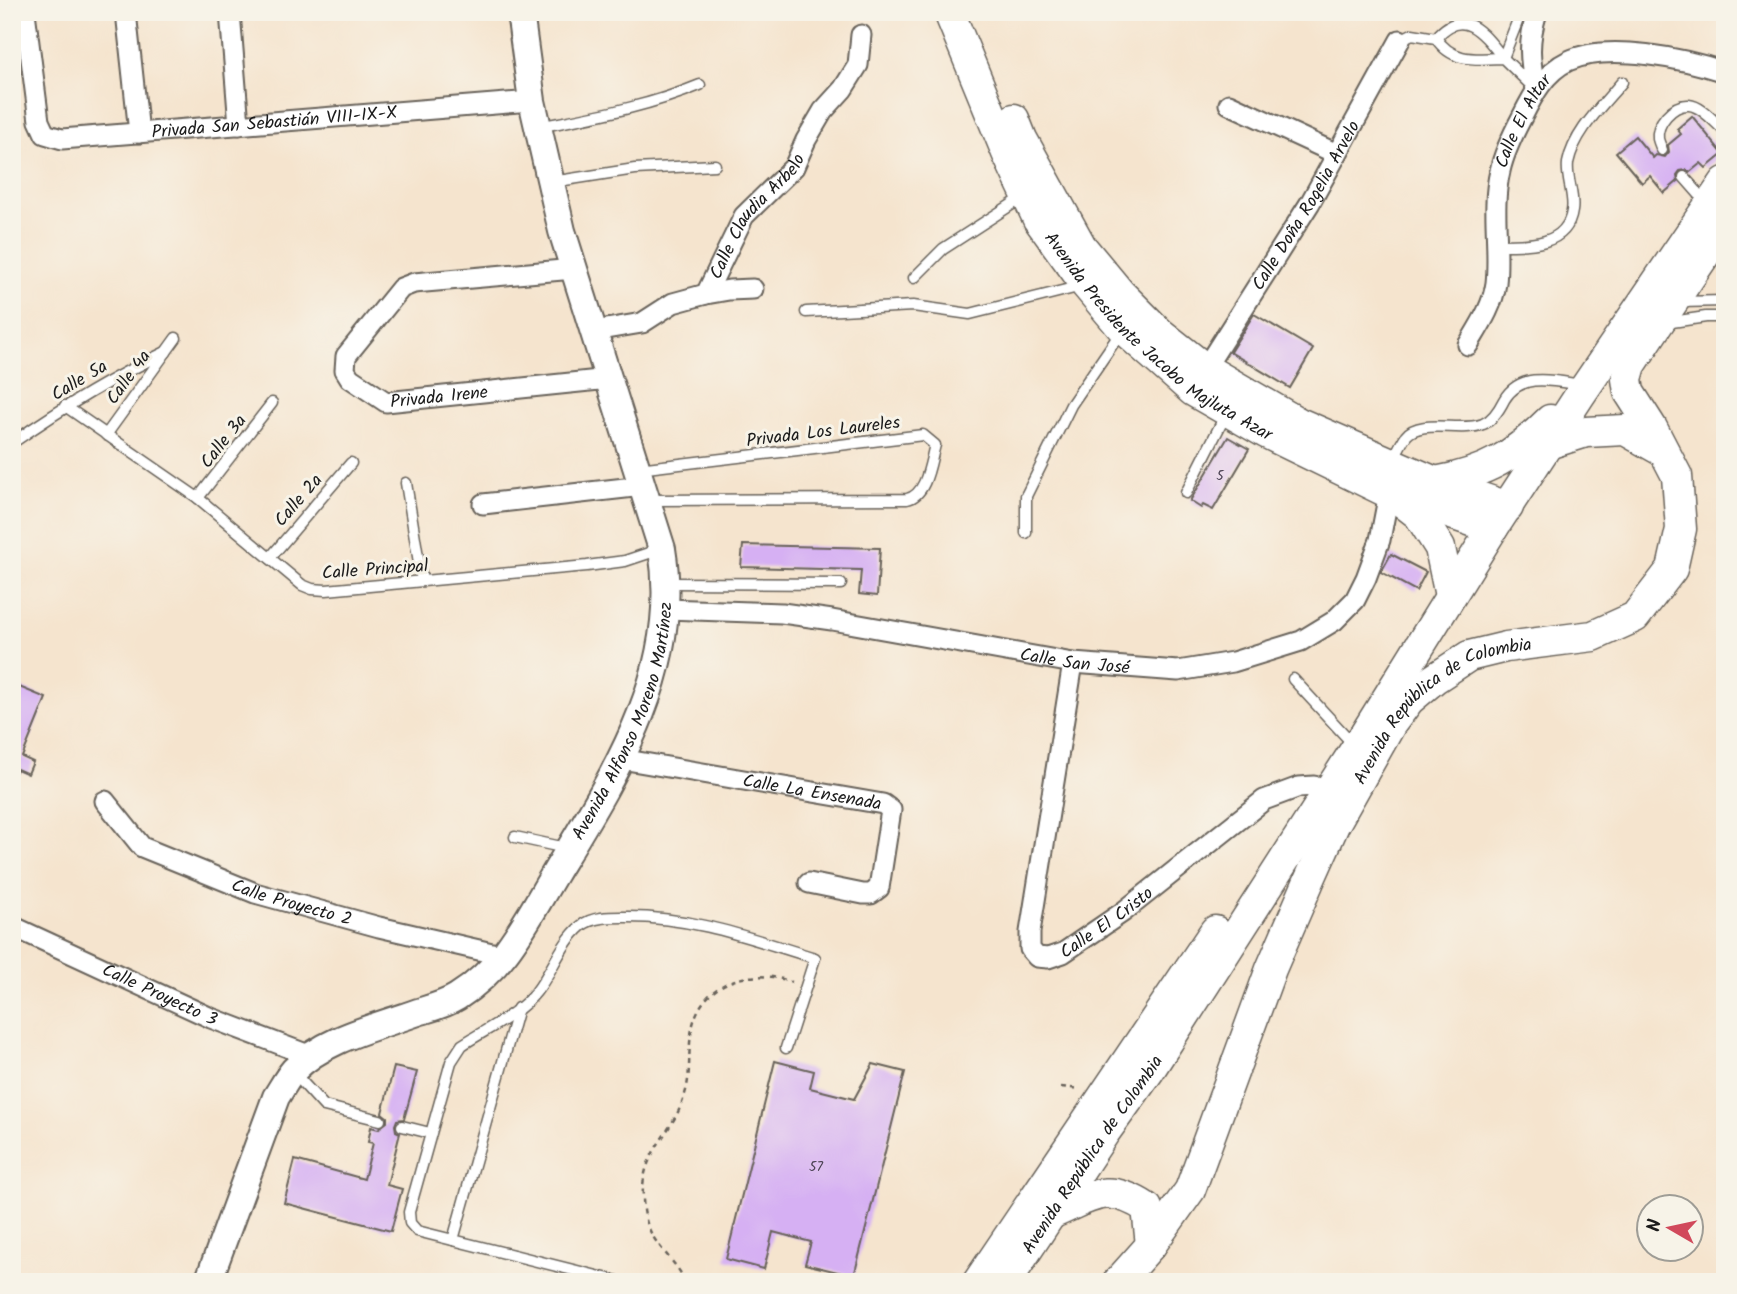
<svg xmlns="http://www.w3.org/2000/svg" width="1737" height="1294" font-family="Kalam,sans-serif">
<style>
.building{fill:#d6b0f3}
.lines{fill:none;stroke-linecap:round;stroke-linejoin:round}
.service-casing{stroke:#68625a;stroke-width:13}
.minor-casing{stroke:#68625a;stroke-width:23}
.secondary-casing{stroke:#68625a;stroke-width:30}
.primary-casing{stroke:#68625a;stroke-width:33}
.path{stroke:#68625a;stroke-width:2.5;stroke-dasharray:5 5;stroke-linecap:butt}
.service{stroke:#fff;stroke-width:10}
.minor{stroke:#fff;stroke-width:19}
.secondary{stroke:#fff;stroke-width:26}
.primary{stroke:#fff;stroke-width:30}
.labels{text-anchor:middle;stroke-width:6;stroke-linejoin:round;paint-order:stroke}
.number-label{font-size:14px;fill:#4a4152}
.street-label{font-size:18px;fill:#1c1c1c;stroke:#f7f3e8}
</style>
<rect width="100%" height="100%" fill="#f7f3e8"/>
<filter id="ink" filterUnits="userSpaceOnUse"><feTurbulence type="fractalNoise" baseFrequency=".0143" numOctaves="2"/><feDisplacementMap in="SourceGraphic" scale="14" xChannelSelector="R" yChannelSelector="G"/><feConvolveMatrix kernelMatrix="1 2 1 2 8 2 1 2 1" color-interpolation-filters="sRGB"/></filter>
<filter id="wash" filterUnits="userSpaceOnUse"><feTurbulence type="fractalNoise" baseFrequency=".00686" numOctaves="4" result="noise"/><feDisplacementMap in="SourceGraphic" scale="28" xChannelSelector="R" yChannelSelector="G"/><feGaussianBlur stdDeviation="1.57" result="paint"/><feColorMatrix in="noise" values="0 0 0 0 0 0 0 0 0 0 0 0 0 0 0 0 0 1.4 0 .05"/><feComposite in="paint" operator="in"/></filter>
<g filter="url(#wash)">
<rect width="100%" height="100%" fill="#f5e4ce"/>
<g id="blocks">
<!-- building -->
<g class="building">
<path d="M1692 116 1723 154 1706 168 1701 163 1690 172 1686 170 1680 171 1677 175 1678 181 1664 193 1650 176 1642 183 1616 152 1635 136 1653 158 1656 155 1665 157 1669 152 1668 145 1681 134 1677 129Z"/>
<path d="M1254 314 1313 349 1290 388 1230 352Z"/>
<path d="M1228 437 1249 449 1213 510 1203 505 1201 508 1190 501Z"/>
<path d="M743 545 880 548 877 596 859 594 861 570 741 567Z"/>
<path d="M1391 554 1426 572 1416 591 1381 572Z"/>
<path d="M12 684 46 698 22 757 33 762 28 774 17 769 12 779Z"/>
<path d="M775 1061 814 1071 810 1088 854 1099 873 1064 905 1072 854 1276 805 1264 811 1242 773 1232 764 1269 726 1259Z"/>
<path d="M394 1067 417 1072 404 1119 397 1120 395 1125 396 1131 400 1133 387 1185 402 1189 391 1231 284 1203 295 1160 364 1179 373 1143 368 1142 371 1127 378 1129 387 1122V1117L382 1113Z"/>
</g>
</g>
</g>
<g filter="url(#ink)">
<use href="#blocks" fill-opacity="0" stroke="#68625a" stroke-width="2"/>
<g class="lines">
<!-- service casing -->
<g class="service-casing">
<g id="service">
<path d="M1436 38C1463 5 1484 34 1503 58"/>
<path d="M1400 40 1412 34 1436 38C1452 63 1476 59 1503 58L1533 87"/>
<path d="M1503 58 1521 12"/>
<path d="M539 127C594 116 647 107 700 85"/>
<path d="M1662 150C1661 147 1659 143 1658 139 1656 124 1672 104 1689 105 1702 106 1715 123 1725 131"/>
<path d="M1684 177 1706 202"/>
<path d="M552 182 635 169 715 165"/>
<path d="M1496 245C1523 245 1567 248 1572 211 1575 196 1566 179 1568 163 1574 132 1603 105 1622 82"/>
<path d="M914 278 943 249 1025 196"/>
<path d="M1679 302 1725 301"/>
<path d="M806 312 913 306 970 314 1082 286"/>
<path d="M1665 323 1706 317H1725"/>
<path d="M65 406 198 498 302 585 312 589 326 590 587 566 625 561 661 549"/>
<path d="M106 435 176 338"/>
<path d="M12 443C62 408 111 378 166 352"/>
<path d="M1393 460C1397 452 1401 443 1406 436 1420 418 1462 433 1483 424 1493 420 1500 408 1504 400 1521 371 1554 381 1582 385"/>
<path d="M638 469 923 435 935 445C930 462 927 495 907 499L649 500"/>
<path d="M406 483 422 581"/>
<path d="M1186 493 1226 414"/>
<path d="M198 498 272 403"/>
<path d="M1026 533V496L1071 405 1121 332"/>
<path d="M270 558 351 463"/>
<path d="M667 583 841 584"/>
<path d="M1293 679 1354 745"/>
<path d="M515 837 566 848"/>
<path d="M293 1072 324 1106 380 1120"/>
<path d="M402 1126 430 1133"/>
<path d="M453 1240 518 1008"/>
<path d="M621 1282 417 1231 410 1223 409 1212 451 1062 462 1045C486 1029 518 1015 536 992 552 972 561 943 581 926 593 916 613 917 628 917 695 917 752 939 815 958L786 1048"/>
</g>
</g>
<!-- minor casing -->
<g class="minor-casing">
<g id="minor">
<path id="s1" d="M25 12 39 121 45 134 62 139 532 101"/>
<path d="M126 12 139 133"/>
<path d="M230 12 239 125"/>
<path d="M1536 89C1529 60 1528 41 1537 12"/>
<path d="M1229 104 1337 154"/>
<path id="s2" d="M574 269 414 283 401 288 346 356 345 370 350 378 386 402 609 379"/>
<path d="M706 294 729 290 753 289"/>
<path id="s3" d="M594 331 642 323 673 303 706 294 744 216 794 167 806 140 823 111 843 89 858 65 861 35"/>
<path id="s4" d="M1468 345C1480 325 1493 306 1496 283 1500 246 1491 208 1500 171 1504 152 1513 134 1522 117 1533 95 1545 72 1568 61 1608 42 1685 59 1725 72"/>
<path id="s5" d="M1199 378 1310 203 1400 40"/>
<path d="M483 504 643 486"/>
<path id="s6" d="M666 609 782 613 832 620 1073 663 1178 671 1233 662 1301 641 1334 621 1355 600 1366 578 1380 540 1389 493"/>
<path id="s7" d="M1073 663 1030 932V949L1037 957 1048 958 1063 953 1123 912 1264 800 1299 787 1314 786"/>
<path id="s8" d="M621 759 883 804 891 810 879 888 871 894H863L809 883"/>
<path id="s9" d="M105 801 142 847 255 893 379 927 505 956"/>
<path id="s10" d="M12 926 211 1018 311 1056"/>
</g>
</g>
<!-- secondary casing -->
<g class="secondary-casing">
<g id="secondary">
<path id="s11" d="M208 1282 276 1097C282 1088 287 1078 294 1070 325 1038 377 1027 418 1012 431 1008 446 1004 457 997 506 966 526 921 555 873 615 774 682 670 662 549L562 231 532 101 520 12"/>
</g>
</g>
<!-- primary casing -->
<g class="primary-casing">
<g id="primary">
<path id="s12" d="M949 12 1007 153 1038 219 1086 285 1123 329 1193 391 1266 433 1389 493 1493 528"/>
<path d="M1014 119 1022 139 1081 246 1120 293 1160 333 1204 368 1299 423 1435 482 1508 507"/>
<path d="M1548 444 1586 432 1625 430 1664 452"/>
<path d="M1435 482C1486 473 1514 456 1550 420"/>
<path d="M1401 501 1419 515 1440 548 1450 596"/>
<path d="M1051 1214C1092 1197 1106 1181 1147 1208L1151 1245"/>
<path d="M978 1282 1215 931"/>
<path id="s13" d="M1006 1282 1105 1132 1149 1071 1357 747 1493 528 1580 395 1725 182"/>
<path id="s14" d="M1118 1282 1151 1245 1190 1190 1271 969 1309 881 1334 825 1391 724 1409 700 1434 679 1469 656 1506 647 1593 636 1635 617 1672 569 1681 529 1677 476 1652 428 1629 392 1627 379 1631 365 1658 324 1725 225"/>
</g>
</g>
<!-- path -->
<g class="path">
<path d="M1061 1087 1080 1089"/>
<path d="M686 1282C668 1248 645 1244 643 1199 640 1151 672 1136 684 1097 692 1075 687 1052 692 1029 701 981 751 967 792 982"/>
</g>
<!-- service -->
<use href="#service" class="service"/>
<!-- minor -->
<use href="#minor" class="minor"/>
<!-- secondary -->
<use href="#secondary" class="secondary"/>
<!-- primary -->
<use href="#primary" class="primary"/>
</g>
</g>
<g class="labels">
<!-- number labels -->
<g class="number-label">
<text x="1220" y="480">5</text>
<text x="816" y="1171">57</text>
</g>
<!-- street labels -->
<g class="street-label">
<text dy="6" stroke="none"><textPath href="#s1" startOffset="355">Privada San Sebastián VIII-IX-X</textPath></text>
<text dy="6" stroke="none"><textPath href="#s4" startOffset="236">Calle El Altar</textPath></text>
<text dy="6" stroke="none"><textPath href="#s5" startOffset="203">Calle Doña Rogelia Arvelo</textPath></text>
<text dy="6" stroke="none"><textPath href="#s3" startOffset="214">Calle Claudia Arbelo</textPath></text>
<text dy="6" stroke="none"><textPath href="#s12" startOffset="396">Avenida Presidente Jacobo Majluta Azar</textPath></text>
<text transform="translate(128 377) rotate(-54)" y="6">Calle 4a</text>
<text transform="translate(79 380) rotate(-31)" y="6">Calle 5a</text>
<text dy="6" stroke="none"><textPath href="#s2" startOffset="382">Privada Irene</textPath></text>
<text transform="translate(823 431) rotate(-7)" y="6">Privada Los Laureles</text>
<text transform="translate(223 441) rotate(-52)" y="6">Calle 3a</text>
<text transform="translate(298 500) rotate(-49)" y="6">Calle 2a</text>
<text transform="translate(375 569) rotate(-4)" y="6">Calle Principal</text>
<text dy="6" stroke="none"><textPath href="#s6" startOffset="413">Calle San José</textPath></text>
<text dy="6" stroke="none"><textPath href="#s14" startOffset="676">Avenida República de Colombia</textPath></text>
<text dy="6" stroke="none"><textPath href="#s11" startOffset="738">Avenida Alfonso Moreno Martínez</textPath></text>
<text dy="6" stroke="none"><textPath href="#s8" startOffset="194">Calle La Ensenada</textPath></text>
<text dy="6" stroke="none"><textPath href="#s9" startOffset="219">Calle Proyecto 2</textPath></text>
<text dy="6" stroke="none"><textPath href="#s7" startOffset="380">Calle El Cristo</textPath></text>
<text dy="6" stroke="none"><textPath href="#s10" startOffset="163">Calle Proyecto 3</textPath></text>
<text dy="6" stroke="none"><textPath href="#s13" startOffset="154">Avenida República de Colombia</textPath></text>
</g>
</g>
<!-- margin -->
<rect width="1737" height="1294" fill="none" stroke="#f7f3e8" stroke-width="42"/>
<!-- north arrow -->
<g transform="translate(1670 1228) rotate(279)"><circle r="33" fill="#f7f3e8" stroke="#9f9d96" stroke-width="2"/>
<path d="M0-5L12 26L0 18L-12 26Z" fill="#d1495b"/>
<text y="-10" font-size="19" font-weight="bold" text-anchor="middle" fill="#1c1c1c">N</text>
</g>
</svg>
